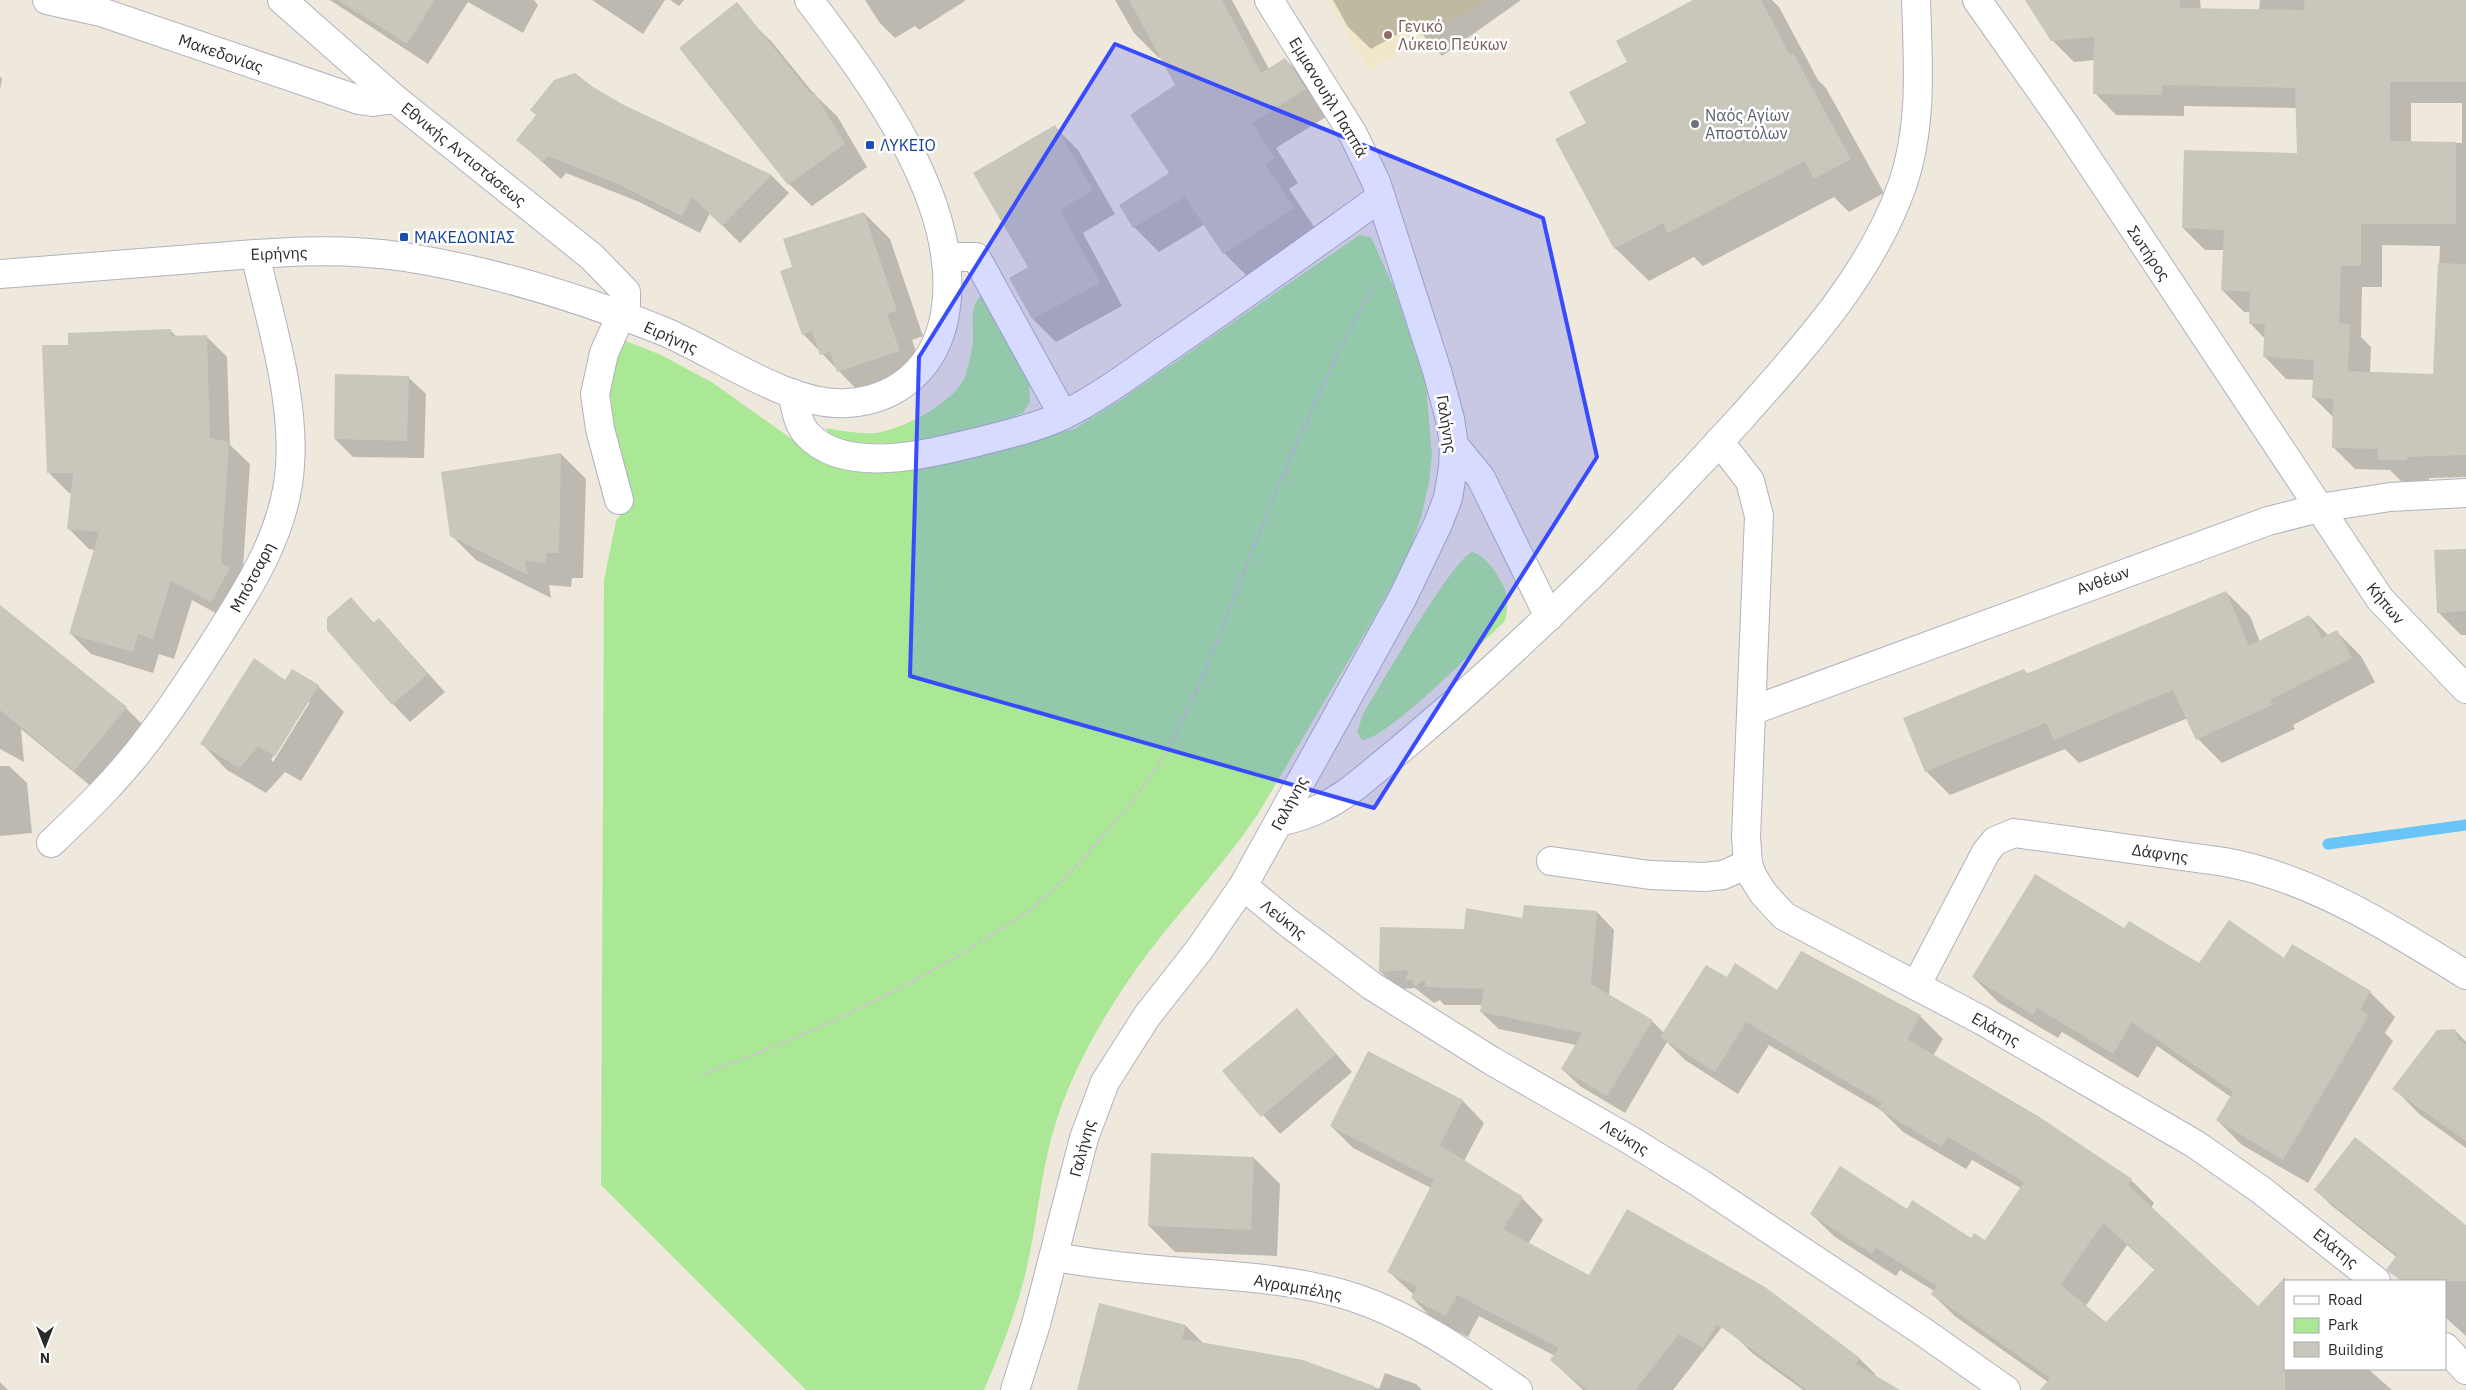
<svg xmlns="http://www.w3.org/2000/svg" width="2466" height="1390" font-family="'IBM Plex Sans',sans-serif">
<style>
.education{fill:#f1e8cb}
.green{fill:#aae896}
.shadow{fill:#0003;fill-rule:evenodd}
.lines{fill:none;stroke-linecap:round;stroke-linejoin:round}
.stream{stroke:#69c4f7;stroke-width:11}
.building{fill:#c9c6bb;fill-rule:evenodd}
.street-casing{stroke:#b1b2c0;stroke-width:30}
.secondary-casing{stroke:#b1b2c0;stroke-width:30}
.path{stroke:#c8c8c8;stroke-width:3;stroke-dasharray:4 2.5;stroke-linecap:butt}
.street{stroke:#fff;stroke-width:28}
.secondary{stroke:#fff;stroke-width:28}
.marked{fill:#394bff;fill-opacity:0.2;stroke:#394bff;stroke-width:4;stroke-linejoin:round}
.education-dot{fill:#8d6e63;stroke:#fff;stroke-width:2}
.worship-dot{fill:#6b7280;stroke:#fff;stroke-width:2}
.transit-dot{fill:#1a4fb4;stroke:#fff;stroke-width:2}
.labels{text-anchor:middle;stroke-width:5;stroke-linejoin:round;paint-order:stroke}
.education-label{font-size:16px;fill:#785e54;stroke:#fff;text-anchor:start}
.street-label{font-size:16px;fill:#2b2b2b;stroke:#fff}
.worship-label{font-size:16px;fill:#5b616d;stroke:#fff;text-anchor:start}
.transit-label{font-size:16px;fill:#164399;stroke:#fff;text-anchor:start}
</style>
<rect width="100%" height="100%" fill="#eee8dd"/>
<!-- education -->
<path class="education" d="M1327 0H1487L1370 71Z"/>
<!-- green -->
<g class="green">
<path d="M1359 235 1371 237 1395 290 1426 385 1432 455 1429 482 1422 514 1410 551 1379 609 1258 814C1225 863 1184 906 1148 953 1111 1003 1075 1062 1056 1122 1043 1162 1039 1206 1031 1247 1022 1297 1004 1344 984 1390H806L601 1185 604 580 616 521 627 505 618 469 606 371 621 343 626 341 661 355 713 383 817 457 873 470 903 471 1074 429 1119 401Z"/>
<path d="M984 293 1029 384 1030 402 1023 413 992 424 916 442 861 444 831 438 826 428C842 431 858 434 875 433 902 430 958 401 966 374 969 363 972 351 973 340 974 324 968 304 984 293Z"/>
<path d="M1472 552C1486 555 1502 579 1506 593 1508 602 1507 612 1505 621 1482 642 1387 740 1362 740L1357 732 1363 714C1380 687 1451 561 1472 552Z"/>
</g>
<!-- shadow -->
<g class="shadow">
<path d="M330 0H534L538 5 523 33 468 2 428 64Z"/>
<path d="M592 0H665L643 34Z"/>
<path d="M670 0H684L679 6Z"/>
<path d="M865 0H965V1L919 30 915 26 895 38 879 22Z"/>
<path d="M1115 0H1232L1269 69 1285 59 1310 84 1329 115 1276 148 1298 183 1289 189 1318 233 1249 278 1224 253 1205 224 1159 252 1134 227 1171 174 1177 85 1161 56 1159 58 1134 33Z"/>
<path d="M1333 0H1521L1442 56 1414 25 1371 49 1348 27Z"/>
<path d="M1696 0H1772L1779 7 1818 80 1826 88 1884 193 1849 212 1834 197 1703 266 1694 257 1649 281 1615 248 1587 123 1628 62Z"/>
<path d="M2037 0H2200L2201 10 2259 11 2260 0H2466V477L2429 478V482L2401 481 2390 470 2355 469 2333 447 2334 418 2314 398V380L2286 379 2265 357V339L2250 323 2251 312H2244L2222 290 2224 250H2205L2183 228 2298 155 2297 108 2184 106V116L2116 115 2095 93V60L2074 62 2052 40ZM2411 103H2462V143L2411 142ZM2382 245 2440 246 2434 375 2370 373 2371 347 2361 337 2362 287H2382Z"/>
<path d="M749 20 772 42 814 94 837 116 867 167 812 206 789 184Z"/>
<path d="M0 76 2 79 0 90Z"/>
<path d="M621 106 772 176 789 193 740 243 710 213 700 233 637 201 566 173 561 179 518 140Z"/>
<path d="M1055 127 1078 150 1115 214 1083 233 1122 306 1056 342 1033 319 1030 268Z"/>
<path d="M864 213 890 239 923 336 912 340 925 377 864 397 803 334 794 268Z"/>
<path d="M170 330 177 337 206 336 227 357 230 445 250 464 242 582 232 622 192 600 174 659 159 654 153 673 91 654 70 633 95 550 89 549 68 528 72 493H69L48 472 69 346Z"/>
<path d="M408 377 426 394 424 458 353 457 335 439Z"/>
<path d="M561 454 586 479 583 578H572L571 587 549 585 551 598 476 560 451 535 442 473Z"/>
<path d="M2466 550V635H2461L2438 612Z"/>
<path d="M2226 592 2250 616 2260 642 2309 616 2329 636 2337 632 2361 656 2375 682 2293 725 2295 729 2222 763 2198 739 2188 718 2079 763 2065 749 1950 795 1926 771 2024 670 2028 674Z"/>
<path d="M351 599 374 623 379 619 445 692 410 722 393 704Z"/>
<path d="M0 636 126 708 143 725 92 787 21 729 24 762 0 749Z"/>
<path d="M286 681 318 686 344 712 301 781 285 772 266 793 227 770 202 744ZM307 702H310L273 762 271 760Z"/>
<path d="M0 766H9L27 783 32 833 0 836Z"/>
<path d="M1597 912 1614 930 1609 996 1652 1021 1664 1033 1727 979 1778 992 1920 1016 1943 1039 1933 1056 2131 1180 2154 1203 2151 1208 2285 1369H2368L2392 1390H2059L1956 1317 1932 1294 1934 1291 1900 1270 1896 1276 1835 1237 1811 1214 1907 1210 1971 1239 1985 1242 2021 1188 1972 1160 1966 1169 1903 1132 1881 1110 1769 1045 1738 1094 1685 1060 1667 1042 1625 1113 1580 1086 1562 1069 1576 1045 1499 1029 1481 1012 1483 1005H1444L1440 1000 1434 1003 1415 988 1398 989 1380 971 1465 930 1524 920ZM2127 1245 2156 1271 2106 1324 2085 1307Z"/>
<path d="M2125 930 2199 965 2284 960 2370 992 2395 1017 2385 1033 2393 1041 2308 1183 2242 1145 2217 1120 2231 1097 2157 1046 2138 1078 2062 1032 2058 1038 1998 1002 1973 977Z"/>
<path d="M1297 1009 1352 1072 1280 1134 1224 1071Z"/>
<path d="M2455 1030 2466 1042V1148L2419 1114 2394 1088Z"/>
<path d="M1369 1053 1463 1101 1484 1123 1464 1161 1522 1198 1543 1220 1528 1244 1590 1276 1751 1290 1673 1390H1583L1551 1360 1555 1356 1479 1316 1468 1337 1434 1320 1412 1298 1414 1295 1389 1272 1431 1188 1353 1148 1331 1126Z"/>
<path d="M1254 1158 1280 1184 1277 1256 1175 1252 1149 1226Z"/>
<path d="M2316 1190 2466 1226V1336L2445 1317V1281H2401L2395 1275 2408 1266 2332 1206Z"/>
<path d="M1767 1290 1860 1359 1876 1375 1874 1376 1897 1390H1803L1752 1353 1736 1337Z"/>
<path d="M1186 1326 1204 1344 1303 1362 1379 1389 1385 1373 1416 1384 1422 1390H1078Z"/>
<path d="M0 1382 8 1390H0Z"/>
</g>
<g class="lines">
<!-- stream -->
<path class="stream" d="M2328 844 2466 825"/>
</g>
<!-- building -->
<g class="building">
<path d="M338 0H435L407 44Z"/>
<path d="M1129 0H1222L1261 73 1285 58 1306 89 1252 123 1274 158 1265 164 1294 208 1223 254 1185 197 1133 228 1119 205 1169 173 1130 115 1175 85Z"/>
<path d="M1693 0H1761L1790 55 1793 53 1851 159 1814 179 1805 161 1668 233 1663 223 1614 249 1555 139 1586 123 1569 92 1627 62 1616 41Z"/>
<path d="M2025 0H2180V8L2305 10 2304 0H2466V82H2390V141L2456 142V224H2361V266H2341L2339 323 2350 324 2348 371 2433 374 2438 263 2466 264V455L2407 457V460H2378V449L2332 448 2333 399 2312 398 2314 360 2263 357 2265 324H2249L2250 292 2221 290 2224 230 2182 228 2184 150 2297 153 2295 88 2163 85 2162 95 2093 94 2094 37 2051 41Z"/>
<path d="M737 2 811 94 814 92 845 144 788 185 679 48Z"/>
<path d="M575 73 593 87 622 104 772 175 722 226 692 197 682 216 618 184 548 156 543 162 516 140 536 115 530 110 554 80Z"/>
<path d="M1055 125 1093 190 1060 210 1100 283 1032 319 1009 278 1028 267 973 173Z"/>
<path d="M864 212 897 311 887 314 900 351 837 372 830 352 820 355 812 332 802 335 780 271 792 267 783 239Z"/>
<path d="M171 329V336L207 335 210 438 229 442 221 563 230 568 211 602 171 581 153 639 138 634 133 652 69 634 99 532 67 529 73 473H47L42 345H68V333Z"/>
<path d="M335 374 409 376 407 441 334 439Z"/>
<path d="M561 453 559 553H547L546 563 525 561 528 575 450 536 441 472Z"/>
<path d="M2466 549V611L2437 613 2434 550Z"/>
<path d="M2226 591 2249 646 2309 615 2322 638 2337 630 2352 658 2270 700 2272 705 2196 740 2173 690 2054 740 2046 723 1925 772 1903 718 2024 669 2026 674Z"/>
<path d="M351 597 373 623 379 618 428 674 392 705 327 630V618Z"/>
<path d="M0 605 127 707 74 771 0 710Z"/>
<path d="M254 658 285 680 292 669 319 685 275 756 258 747 239 768 200 744Z"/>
<path d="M2035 874 2124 928 2129 921 2199 963 2229 920 2284 958 2292 944 2371 991 2360 1010 2369 1015 2283 1160 2216 1120 2233 1092 2132 1022 2113 1054 2037 1008 2033 1015 1972 977Z"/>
<path d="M1524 905 1597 911 1591 984 1653 1020 1607 1096 1561 1069 1582 1033 1480 1012 1484 989 1425 987V980H1423L1415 987 1412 980H1405L1408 973 1407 970 1379 972 1380 927 1464 929 1466 908 1522 918Z"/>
<path d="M1801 951 1921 1015 1907 1039 2038 1116 2132 1179 2128 1185 2258 1306 2285 1277V1390H2040L2050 1378 1931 1294 1937 1286 1876 1248 1872 1254 1810 1214 1840 1166 1907 1209 1912 1200 1971 1238 1974 1233 1985 1240 2024 1182 1948 1137 1942 1147 1878 1109 1882 1103 1746 1022 1715 1072 1660 1037 1706 965 1727 977 1735 963 1777 990ZM2103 1223 2155 1269 2106 1322 2061 1285Z"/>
<path d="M1297 1008 1336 1054 1261 1117 1222 1071Z"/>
<path d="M2455 1029 2458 1039 2466 1045V1141L2392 1089 2437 1030Z"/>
<path d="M1368 1051 1463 1100 1440 1145 1523 1197 1503 1229 1589 1275 1627 1209 1765 1287 1860 1358 1856 1364 1900 1390H1807L1717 1324 1703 1348 1679 1334 1635 1390H1587L1550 1360 1559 1348 1457 1295 1446 1316 1411 1298 1417 1287 1387 1272 1434 1180 1330 1126Z"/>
<path d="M2355 1137 2466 1225V1281H2402L2386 1270 2397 1255 2314 1190Z"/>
<path d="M1151 1153 1254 1157 1251 1230 1148 1226Z"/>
<path d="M1099 1303 1186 1325 1182 1339 1303 1360 1374 1386V1390H1077Z"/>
</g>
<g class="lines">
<!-- street casing -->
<g class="street-casing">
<g id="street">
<path d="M47 0 101 12 359 100 373 102 395 99"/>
<path d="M282 0 395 99 592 257 626 292V304L604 353 595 394 600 429 619 500"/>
<path d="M1977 0 2065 125 2380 599 2466 689"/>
<path d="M946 257H976L1063 415"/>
<path d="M792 393C796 407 797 425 808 435 848 477 936 452 985 440 1011 433 1039 427 1064 415 1102 396 1137 369 1172 345 1242 297 1311 247 1381 197"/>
<path d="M1719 441 1750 481 1759 516 1746 837 1748 864 1753 877 1763 893 1784 916 1981 1020 2195 1144 2261 1190 2376 1281"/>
<path d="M1454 445 1481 478 1549 617"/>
<path d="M1751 711 2268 521 2319 508 2390 497 2466 493"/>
<path d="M1279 822C1309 815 1327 807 1352 789 1492 677 1621 551 1741 418 1803 348 1870 276 1902 186 1923 126 1918 63 1916 0"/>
<path d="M51 843C87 809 122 775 151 735 175 704 196 671 217 638 251 585 286 530 290 466 295 397 270 320 255 254"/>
<path d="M1551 861 1650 875 1704 877 1723 875 1748 864"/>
<path d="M1243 886 1287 922 1372 986 1492 1061 1630 1140 1698 1182 1922 1331 2006 1390"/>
<path d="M1916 986 1986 852 1995 841 2014 833 2225 862C2312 878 2392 929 2466 975"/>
<path d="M1054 1257C1096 1264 1139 1269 1182 1272 1235 1276 1288 1279 1339 1293 1405 1311 1463 1352 1518 1390"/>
<path d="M2445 1347 2466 1370"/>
<path d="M1015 1390 1036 1324 1084 1138 1105 1082 1147 1016 1199 950 1243 886 1402 599 1438 524 1448 498 1453 468 1454 445 1450 419 1437 371 1376 182 1353 134 1269 0"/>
</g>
</g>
<!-- secondary casing -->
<g class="secondary-casing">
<path id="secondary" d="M0 274C64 269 128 264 192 259 263 253 334 246 405 257 493 271 580 298 663 331 716 353 789 407 847 403 899 400 936 366 945 314 964 205 871 82 809 0"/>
</g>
<!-- path -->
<path class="path" d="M703 1074C798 1039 888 999 974 946 994 933 1015 921 1033 907 1063 883 1088 853 1113 824 1131 802 1151 779 1165 754 1199 694 1222 628 1247 564 1285 469 1324 375 1374 286"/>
<!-- street -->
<use href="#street" class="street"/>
<!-- secondary -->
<use href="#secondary" class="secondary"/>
</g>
<!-- marked area -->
<path class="marked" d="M1115 44 1543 218 1597 457 1374 808 910 676 919 357Z"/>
<!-- markers -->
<circle class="education-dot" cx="1388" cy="35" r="5"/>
<circle class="worship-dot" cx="1695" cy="124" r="5"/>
<g class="transit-dot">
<rect x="865" y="140" width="10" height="10" rx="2.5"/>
<rect x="399" y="232" width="10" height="10" rx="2.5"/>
</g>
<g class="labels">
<!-- education labels -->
<g class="education-label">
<text x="1398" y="32">Γενικό<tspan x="1398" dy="18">Λύκειο Πεύκων</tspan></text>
</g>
<!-- street labels -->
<g class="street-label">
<text transform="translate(221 53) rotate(19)" y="6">Μακεδονίας</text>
<text transform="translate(1329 97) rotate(59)" y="6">Εμμανουήλ Παππά</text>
<text transform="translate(464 154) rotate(39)" y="6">Εθνικής Αντιστάσεως</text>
<text transform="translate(279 253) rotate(-2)" y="6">Ειρήνης</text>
<text transform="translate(2149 253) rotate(56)" y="6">Σωτήρος</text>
<text transform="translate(671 337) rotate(24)" y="6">Ειρήνης</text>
<text transform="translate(1447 424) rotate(81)" y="6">Γαλήνης</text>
<text transform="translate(252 577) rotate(-62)" y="6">Μπότσαρη</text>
<text transform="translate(2103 580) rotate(-20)" y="6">Ανθέων</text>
<text transform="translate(2386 603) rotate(50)" y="6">Κήπων</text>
<text transform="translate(1289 803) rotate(-62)" y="6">Γαλήνης</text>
<text transform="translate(2160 853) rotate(8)" y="6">Δάφνης</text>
<text transform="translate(1284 919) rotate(38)" y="6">Λεύκης</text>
<text transform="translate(1996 1029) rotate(29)" y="6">Ελάτης</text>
<text transform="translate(1625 1137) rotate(31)" y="6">Λεύκης</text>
<text transform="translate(1082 1148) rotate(-75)" y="6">Γαλήνης</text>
<text transform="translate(2336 1248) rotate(39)" y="6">Ελάτης</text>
<text transform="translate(1298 1287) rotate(10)" y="6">Αγραμπέλης</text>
</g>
<!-- worship labels -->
<g class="worship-label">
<text x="1705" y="121">Ναός Αγίων<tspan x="1705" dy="18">Αποστόλων</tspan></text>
</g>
<!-- transit labels -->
<g class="transit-label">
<text x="880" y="151">ΛΥΚΕΙΟ</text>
<text x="414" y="243">ΜΑΚΕΔΟΝΙΑΣ</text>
</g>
</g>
<!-- legend -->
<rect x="2284" y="1280" width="162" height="90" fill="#ffffff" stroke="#aaaaaa"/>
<rect x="2294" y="1296" width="25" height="8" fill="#ffffff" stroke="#aaaaaa"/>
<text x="2328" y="1305" font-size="15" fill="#2b2b2b">Road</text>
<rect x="2294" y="1318" width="25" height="15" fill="#aae896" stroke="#aaaaaa"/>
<text x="2328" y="1330" font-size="15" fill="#2b2b2b">Park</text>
<rect x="2294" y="1342" width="25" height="15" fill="#c9c6bb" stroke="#aaaaaa"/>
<text x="2328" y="1355" font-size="15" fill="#2b2b2b">Building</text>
<!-- north arrow -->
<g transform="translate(45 1345) rotate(180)" stroke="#ffffff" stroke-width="4" paint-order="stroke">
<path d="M0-4L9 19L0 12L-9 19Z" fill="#2b2b2b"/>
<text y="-8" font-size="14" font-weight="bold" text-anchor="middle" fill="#2b2b2b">N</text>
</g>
</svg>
